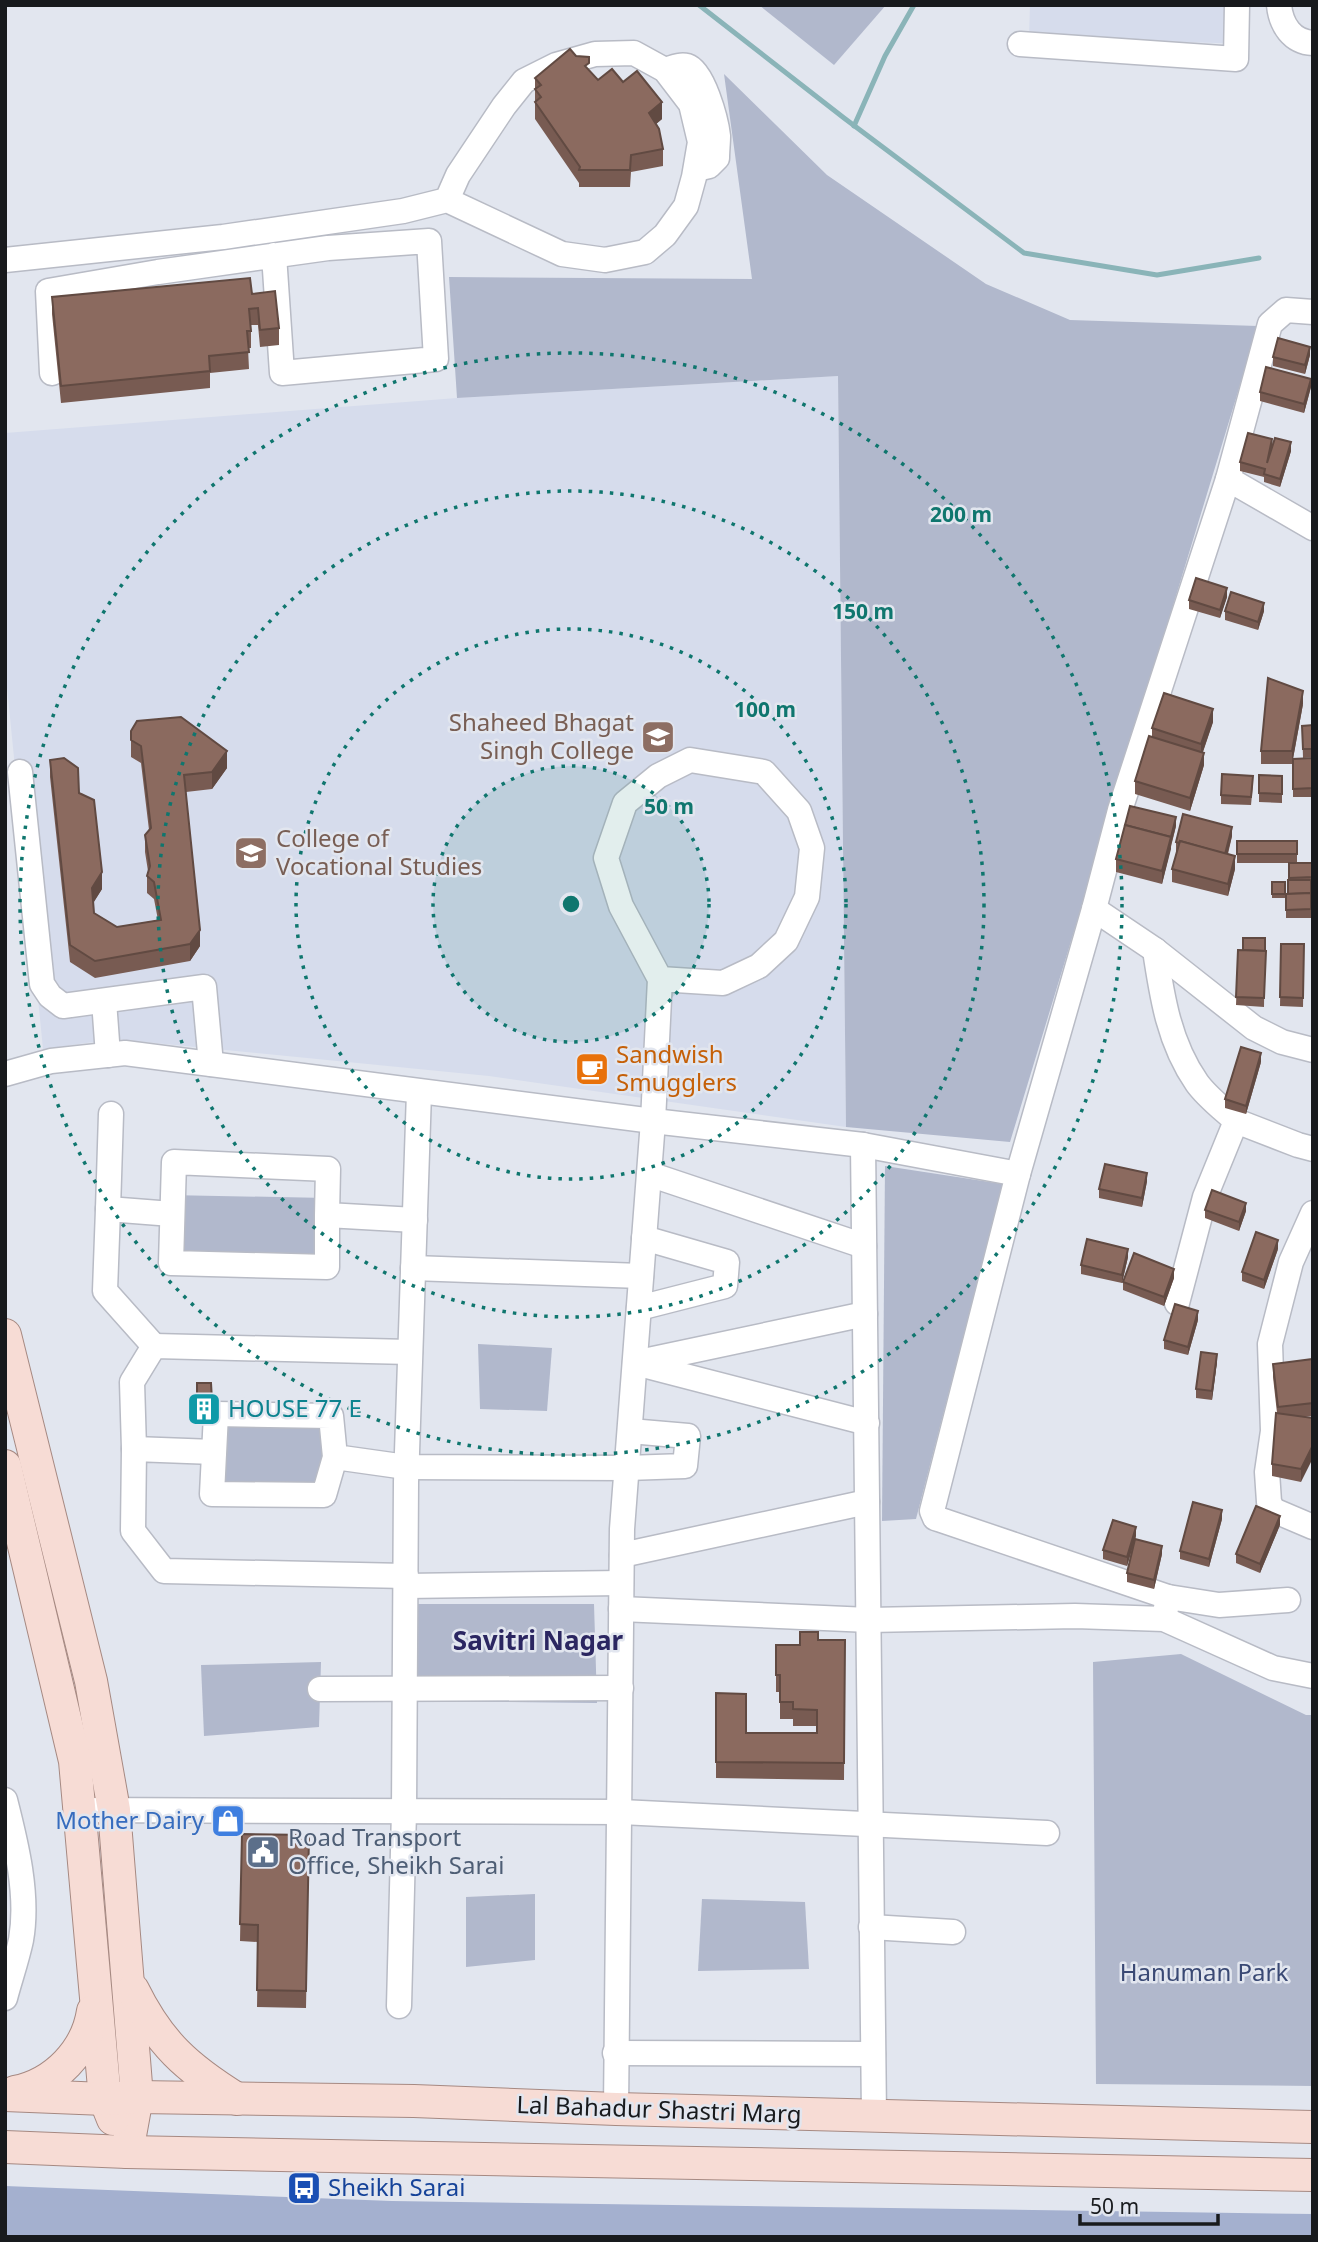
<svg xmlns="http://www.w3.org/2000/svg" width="1318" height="2242" font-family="'Noto Sans',sans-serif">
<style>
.built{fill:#d6dcec}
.green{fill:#b1b8cc}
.forest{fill:#a4b0cf}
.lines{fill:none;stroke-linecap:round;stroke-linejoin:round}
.stream{stroke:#8ab4b8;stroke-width:5}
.minor-casing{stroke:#b8bbc5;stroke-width:27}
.major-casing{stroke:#a68982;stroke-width:34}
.minor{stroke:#fff;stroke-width:24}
.major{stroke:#f7dcd5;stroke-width:32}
.wall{fill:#785b52}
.shaded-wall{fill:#614a42}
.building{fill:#8b6a5f;stroke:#614a42;stroke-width:2}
.ring{fill:none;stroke:#0f766e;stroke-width:3.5;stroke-dasharray:3.5 7}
.labels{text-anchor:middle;stroke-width:5;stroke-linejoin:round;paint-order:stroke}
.education-label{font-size:24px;fill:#785e54;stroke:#e2e6ef;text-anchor:end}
.food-label{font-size:24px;fill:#c56008;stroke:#e2e6ef;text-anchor:start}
.culture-label{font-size:24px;fill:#0d838f;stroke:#e2e6ef;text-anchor:start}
.shop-label{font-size:24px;fill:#366cbe;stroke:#e2e6ef;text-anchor:end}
.service-label{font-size:24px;fill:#4e5e75;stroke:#e2e6ef;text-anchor:start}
.park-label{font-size:24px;fill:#3a4974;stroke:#e2e6ef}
.street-label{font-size:24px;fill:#181a1d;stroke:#e2e6ef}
.transit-label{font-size:24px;fill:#164399;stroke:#e2e6ef;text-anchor:start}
.neighbourhood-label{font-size:26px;font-weight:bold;fill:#2b2661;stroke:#e2e6ef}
.centre{fill:#0f766e;stroke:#e2e6ef;stroke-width:3.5}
.ring-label{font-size:21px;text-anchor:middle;font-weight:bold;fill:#0f766e;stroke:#e2e6ef;stroke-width:5;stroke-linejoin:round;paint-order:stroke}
</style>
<rect width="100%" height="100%" fill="#e2e6ef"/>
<!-- built -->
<g class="built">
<path d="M1030 5H1250L1248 44 1029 37Z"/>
<path d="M838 376 846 1127 489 1076 115 1039 43 1049 5 667V433L457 398Z"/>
</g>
<!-- green -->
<g class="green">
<path d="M759 5H886L834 65Z"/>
<path d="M724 74 827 175 986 284 1070 320 1258 326 1010 1142 846 1127 838 376 457 398 449 277 752 279Z"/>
<path d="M885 1166 1003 1184 916 1519 882 1521Z"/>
<path d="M168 1195 327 1198V1267L171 1263Z"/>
<path d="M478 1344 552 1348 547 1411 480 1409Z"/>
<path d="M213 1424 325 1425 324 1495 212 1494Z"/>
<path d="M417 1604H594L597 1703 414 1701Z"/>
<path d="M1181 1654 1306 1715H1313V2086L1096 2084 1093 1662Z"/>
<path d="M321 1662 319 1727 204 1736 201 1665Z"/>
<path d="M535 1894V1960L466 1967V1897Z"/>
<path d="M702 1899 805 1902 809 1969 698 1971Z"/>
</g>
<!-- forest -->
<path class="forest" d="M5 2186 392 2201 1313 2214V2237H5Z"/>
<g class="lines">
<!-- stream -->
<g class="stream">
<path d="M699 5 844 118 1024 253 1157 275 1259 258"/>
<path d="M854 126 885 56 914 5"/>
</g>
<!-- minor casing -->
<g class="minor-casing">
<g id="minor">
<path d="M1279 5C1281 25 1292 42 1313 43"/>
<path d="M1020 44 1236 59 1237 5"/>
<path d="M665 70C672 68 680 64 687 66 703 71 716 119 718 136 718 143 717 151 717 158L709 166 696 169"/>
<path d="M5 260 223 237 403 211 447 200 562 254 605 260 645 252 665 235 686 206 694 177 700 142 691 104 665 70 634 53 595 54 556 65 524 81 504 106 458 175 447 200"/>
<path d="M52 373 48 291 158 272 328 248 429 241 436 359 282 373 274 255"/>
<path d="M1228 479 1313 528"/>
<path d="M20 772 42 984 50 996 63 1006 204 987 211 1064"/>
<path d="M1094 909 1155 950 1254 1028 1282 1042 1313 1050"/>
<path d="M1155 950C1162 997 1169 1043 1197 1083 1207 1097 1223 1109 1236 1121L1205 1197 1177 1303"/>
<path d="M104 1001 108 1055"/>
<path d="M5 1074 51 1061 125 1053 653 1121 863 1145 1018 1174"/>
<path d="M1236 1121 1298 1145 1313 1149"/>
<path d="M863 1145 874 2116"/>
<path d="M649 1174 864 1246"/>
<path d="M108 1209 111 1114"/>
<path d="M1313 1213 1291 1262 1270 1344 1273 1431 1267 1472 1269 1502 1273 1510 1313 1527"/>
<path d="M327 1215V1267L171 1263 174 1162 328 1169 327 1215 415 1220"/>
<path d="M413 1268 641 1276"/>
<path d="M639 1308 725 1286 727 1262 644 1238"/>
<path d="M154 1346 105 1291 108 1209 172 1214"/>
<path d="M639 1362 865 1314"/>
<path d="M635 1363 867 1423"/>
<path d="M134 1449 132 1382 154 1346 410 1352"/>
<path d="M214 1452 134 1449 133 1531 164 1571 406 1576"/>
<path d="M335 1457 324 1495 212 1494 216 1414 331 1416 335 1457 406 1467 627 1468 685 1466 688 1436 630 1431"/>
<path d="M622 1555 867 1502"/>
<path d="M406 1586 621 1583"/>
<path d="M1168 1597 1219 1605 1288 1600"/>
<path d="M621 1609 869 1620 1075 1616 1164 1619 1273 1668 1313 1676"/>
<path d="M1164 1619 1168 1597 941 1520 935 1518 932 1511 1018 1174 1094 909 1120 810 1228 479 1270 324 1286 310 1313 312"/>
<path d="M320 1689 621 1688"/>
<path d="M5 1800C16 1843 29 1895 21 1940 17 1959 10 1979 5 1998"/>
<path d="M80 1810 621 1812 1047 1833"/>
<path d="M871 1927 953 1932"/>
<path d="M399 2006 404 1811 406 1482 419 1092"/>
<path d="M615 2053 873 2054"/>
<path d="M616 2109 622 1529 653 1121 660 979 723 983 759 966 786 941 807 897 812 848 799 811 764 772 690 760 658 776 625 803 606 858 621 906 660 979"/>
</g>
</g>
<!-- major casing -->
<g class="major-casing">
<g id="major">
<path d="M5 1335 91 1681 114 1810 137 2097 127 2152"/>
<path d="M5 1466 75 1761 105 2099 113 2119"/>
<path d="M133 1990C159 2043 187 2068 237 2099"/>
<path d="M15 2092C55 2084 87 2051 93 2011"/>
<path d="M5 2095 105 2099 137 2097 414 2101 616 2109 1313 2127"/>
<path d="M5 2147 127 2152 1313 2175"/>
</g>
</g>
<!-- minor -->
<use href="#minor" class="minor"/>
<!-- major -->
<use href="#major" class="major"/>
</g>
<!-- wall -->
<g class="wall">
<path d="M589 71 598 80 623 82 662 119 656 124 663 149V166L631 172 630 187H579V183L535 119V78Z"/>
<path d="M252 294 279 328V345L260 347 258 325H251V348H248L249 369 210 373V388L61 403 52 314V297Z"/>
<path d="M1310 355 1305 374 1273 366V357Z"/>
<path d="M1311 387 1304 413 1260 401V392Z"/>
<path d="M1272 447 1291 451 1280 487 1264 482V477L1240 471V462Z"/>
<path d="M1227 597 1220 618 1189 609V600Z"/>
<path d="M1225 611H1264L1258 630 1225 620Z"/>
<path d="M1303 704 1293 759 1313 758V797H1293V763L1292 764H1261V751Z"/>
<path d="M1213 722 1203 752 1204 765 1190 811 1135 794V781L1152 737V728Z"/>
<path d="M1313 725V757L1303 758 1302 726Z"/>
<path d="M131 731 227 768 212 789 186 792 200 946 190 961 95 978 70 962 50 777V760L79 793 102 889 93 903 94 913 117 927 158 920 154 899 147 893V876L148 871 145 852V835L149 830 141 763 131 757Z"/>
<path d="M1259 775 1282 776V803L1259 802Z"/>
<path d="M1253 784 1251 805 1221 804V795Z"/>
<path d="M1176 826 1162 884 1116 872V859Z"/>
<path d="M1232 836 1228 854 1235 869 1228 896 1172 882V869L1177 851H1176V842Z"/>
<rect x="1237" y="841" width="60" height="22"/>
<path d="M1289 863H1313V882H1311V918H1286V894H1288Z"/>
<rect x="1272" y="882" width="13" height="16"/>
<path d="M1265 938 1264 1007 1236 1005 1238 950H1243Z"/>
<path d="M1281 944H1304L1303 1007 1280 1006Z"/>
<path d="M586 1059 597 1060V1075H587Z"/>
<path d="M1261 1062 1246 1114 1225 1108V1099Z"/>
<path d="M1147 1181 1142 1207 1099 1198V1189Z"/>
<path d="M1205 1210 1246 1211 1239 1231 1205 1218Z"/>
<path d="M1278 1249 1264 1289 1242 1281V1272Z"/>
<path d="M1128 1257 1122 1283 1081 1274V1265Z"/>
<path d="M1174 1278 1164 1306 1123 1290V1282Z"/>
<path d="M1198 1320 1188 1355 1164 1349V1340Z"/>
<path d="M1313 1359V1416L1304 1417 1301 1482 1272 1476V1464L1277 1413 1273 1377V1364Z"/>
<path d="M1217 1362 1212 1400 1196 1398V1389Z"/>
<path d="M197 1383 212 1400V1417L197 1418Z"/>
<path d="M1222 1519 1209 1567 1180 1559V1551Z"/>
<path d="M1280 1525 1260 1573 1236 1563V1554Z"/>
<path d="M1136 1536 1127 1566 1103 1559V1550Z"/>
<path d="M1162 1554 1154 1589 1127 1582V1573Z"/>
<path d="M818 1640H845L844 1780 716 1778V1693L746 1733H817V1726H793V1719H780V1692H776V1645H800Z"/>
<path d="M242 1834 309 1835 306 2008 257 2007 258 1942 240 1941Z"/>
</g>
<!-- shaded-wall -->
<g class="shaded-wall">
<path d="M662 102V119L649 130V113Z"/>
<path d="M1310 347V355L1305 374V365Z"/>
<path d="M1311 379V387L1304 413V404Z"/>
<path d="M1291 442V451L1280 487V479Z"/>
<path d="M1227 588V597L1220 618V610Z"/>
<path d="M1264 603V611L1258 630V622Z"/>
<path d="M1303 691V704L1292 764V751Z"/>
<path d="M1213 709V722L1201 757V744Z"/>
<path d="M227 751V768L212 789V772Z"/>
<path d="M1204 753V765L1190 811V798Z"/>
<path d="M1176 817V826L1171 845V837Z"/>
<path d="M1232 827V836L1225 863V855Z"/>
<path d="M1171 837V849L1162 884V871Z"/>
<path d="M1235 856V869L1228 896V884Z"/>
<path d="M102 872V889L92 905V888Z"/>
<path d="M200 930V946L190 961V944Z"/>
<path d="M1261 1053V1062L1246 1114V1106Z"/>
<path d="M1147 1173V1181L1142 1207V1198Z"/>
<path d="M1246 1203V1211L1239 1231V1222Z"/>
<path d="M1278 1240V1249L1264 1289V1280Z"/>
<path d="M1128 1249V1257L1122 1283V1275Z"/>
<path d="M1174 1269V1278L1164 1306V1297Z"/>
<path d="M1198 1311V1320L1188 1355V1347Z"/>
<path d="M1217 1354V1362L1212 1400V1391Z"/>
<path d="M1313 1445V1458L1301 1482V1469Z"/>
<path d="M1222 1510V1519L1209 1567V1559Z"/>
<path d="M1280 1516V1525L1260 1573V1564Z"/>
<path d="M1136 1527V1536L1127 1566V1557Z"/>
<path d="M1162 1546V1554L1154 1589V1580Z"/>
</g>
<!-- building -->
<g class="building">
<path d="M570 49 576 56 589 57V63L585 66 598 80 612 69 623 82 637 71 662 102 649 113 659 129 663 149 631 155 630 170H579L580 167 535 102 541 97 535 89 541 85 535 78Z"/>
<path d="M250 278 252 294 275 291 279 328 260 330 258 308 249 309 251 331H247L249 352 209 356 210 371 61 386 52 297Z"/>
<path d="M1278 338 1310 347 1305 365 1273 357Z"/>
<path d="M1266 367 1311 379 1304 404 1260 392Z"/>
<path d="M1248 433 1272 439 1267 463 1275 438 1291 442 1280 479 1264 474 1265 469 1240 462Z"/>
<path d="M1196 578 1227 588 1220 610 1189 600Z"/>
<path d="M1231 592 1264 603 1258 622 1225 611Z"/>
<path d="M1268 678 1303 691 1292 751H1261Z"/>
<path d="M1164 693 1213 709 1201 744 1152 728Z"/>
<path d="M181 717 227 751 212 772 184 775 200 930 190 944 95 961 70 945 50 760 64 758 78 768 79 793 94 800 102 872 92 888 94 913 117 927 161 920 154 882 147 876 150 866 145 835 151 828 141 746 131 740V731L137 721Z"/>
<path d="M1313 725V749H1303L1302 726Z"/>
<path d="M1149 736 1204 753 1190 798 1135 781Z"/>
<path d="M1313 758V788L1293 789V759Z"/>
<path d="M1222 774 1253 776 1251 797 1221 795Z"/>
<path d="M1259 775 1282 776V794L1259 793Z"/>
<path d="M1130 806 1176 817 1171 837 1125 825Z"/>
<path d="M1183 814 1232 827 1225 854 1180 841 1179 843 1176 842Z"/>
<path d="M1125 825 1171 837 1162 871 1116 859Z"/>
<path d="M1180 841 1235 856 1228 884 1172 869Z"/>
<rect x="1237" y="841" width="60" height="13"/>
<path d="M1289 863H1313V877L1289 878Z"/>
<path d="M1288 880H1311V893L1288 894Z"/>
<rect x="1272" y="882" width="13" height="12"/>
<path d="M1311 893V909L1286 910V894Z"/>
<path d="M1243 938H1265V951L1243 950Z"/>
<path d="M1281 944H1304L1303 998 1280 997Z"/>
<path d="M1238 950 1266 951 1264 998 1236 997Z"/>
<path d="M1241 1047 1261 1053 1246 1106 1225 1099Z"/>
<path d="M586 1059 597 1060V1071L587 1070Z"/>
<path d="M1105 1164 1147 1173 1142 1198 1099 1189Z"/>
<path d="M1212 1190 1246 1203 1239 1222 1205 1210Z"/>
<path d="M1256 1232 1278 1240 1264 1280 1242 1272Z"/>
<path d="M1087 1239 1128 1249 1122 1275 1081 1265Z"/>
<path d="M1134 1253 1174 1269 1164 1297 1123 1282Z"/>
<path d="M1175 1304 1198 1311 1188 1347 1164 1340Z"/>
<path d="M1201 1352 1217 1354 1212 1391 1196 1389Z"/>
<path d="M1313 1359V1403L1278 1407 1273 1364Z"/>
<path d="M197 1383H211L212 1400 197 1401Z"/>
<path d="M1276 1413 1313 1418V1445L1301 1469 1272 1464Z"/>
<path d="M1193 1502 1222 1510 1209 1559 1180 1551Z"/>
<path d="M1256 1506 1280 1516 1260 1564 1236 1554Z"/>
<path d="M1113 1520 1136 1527 1127 1557 1103 1550Z"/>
<path d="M1135 1539 1162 1546 1154 1580 1127 1573Z"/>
<path d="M800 1632H818V1640H845L844 1763 716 1762V1693L746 1694V1733H817V1710L793 1709V1702H780V1675H776V1645H800Z"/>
<path d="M242 1834 309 1835 306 1991 257 1990 258 1925 240 1924Z"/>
</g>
<!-- distance rings -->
<circle cx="571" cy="904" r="138" fill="#0f766e" fill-opacity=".12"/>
<g class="ring">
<circle cx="571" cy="904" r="138"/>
<circle cx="571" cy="904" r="275"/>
<circle cx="571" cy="904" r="413"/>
<circle cx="571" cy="904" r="551"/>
</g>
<!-- icons -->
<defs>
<g id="university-square" transform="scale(1.75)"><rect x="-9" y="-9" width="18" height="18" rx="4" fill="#8d6e63" stroke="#e2e6ef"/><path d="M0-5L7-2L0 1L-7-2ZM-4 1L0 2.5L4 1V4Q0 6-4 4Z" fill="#fff"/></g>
<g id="cafe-square" transform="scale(1.75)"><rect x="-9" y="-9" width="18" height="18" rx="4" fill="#e8710a" stroke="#e2e6ef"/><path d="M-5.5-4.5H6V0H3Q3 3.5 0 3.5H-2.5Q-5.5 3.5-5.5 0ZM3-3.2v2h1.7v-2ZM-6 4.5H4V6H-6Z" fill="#fff"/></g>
<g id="building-square" transform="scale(1.75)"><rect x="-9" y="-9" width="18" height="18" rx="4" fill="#0f9aa8" stroke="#e2e6ef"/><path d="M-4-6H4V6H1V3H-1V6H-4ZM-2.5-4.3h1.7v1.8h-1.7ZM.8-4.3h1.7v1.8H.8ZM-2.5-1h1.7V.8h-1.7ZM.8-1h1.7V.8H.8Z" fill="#fff"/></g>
<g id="shop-square" transform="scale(1.75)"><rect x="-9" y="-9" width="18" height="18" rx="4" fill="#3f7fe0" stroke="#e2e6ef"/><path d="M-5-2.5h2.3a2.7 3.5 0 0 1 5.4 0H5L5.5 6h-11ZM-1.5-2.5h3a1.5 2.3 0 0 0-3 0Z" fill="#fff"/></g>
<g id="civic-square" transform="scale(1.75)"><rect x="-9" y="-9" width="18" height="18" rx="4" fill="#5c6f8a" stroke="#e2e6ef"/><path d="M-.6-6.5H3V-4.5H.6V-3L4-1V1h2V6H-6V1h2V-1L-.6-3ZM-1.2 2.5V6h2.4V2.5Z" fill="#fff"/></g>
<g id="bus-square" transform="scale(1.75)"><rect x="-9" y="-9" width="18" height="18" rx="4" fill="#1a4fb4" stroke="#e2e6ef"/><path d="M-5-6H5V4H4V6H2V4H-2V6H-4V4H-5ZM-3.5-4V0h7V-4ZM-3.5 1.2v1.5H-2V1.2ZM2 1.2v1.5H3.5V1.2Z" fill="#fff"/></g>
</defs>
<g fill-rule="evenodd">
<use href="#university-square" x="658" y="737"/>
<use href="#university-square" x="251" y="853"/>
<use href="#cafe-square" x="592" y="1069"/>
<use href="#building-square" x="204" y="1409"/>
<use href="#shop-square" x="228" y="1821"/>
<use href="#civic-square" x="263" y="1852"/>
<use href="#bus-square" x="304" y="2188"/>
</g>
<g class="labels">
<!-- education labels -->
<g class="education-label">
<text x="634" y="731">Shaheed Bhagat<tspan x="634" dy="28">Singh College</tspan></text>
<text x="276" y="847" text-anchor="start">College of<tspan x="276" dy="28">Vocational Studies</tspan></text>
</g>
<!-- food labels -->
<g class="food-label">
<text x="616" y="1063">Sandwish<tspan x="616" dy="28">Smugglers</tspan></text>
</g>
<!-- culture labels -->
<g class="culture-label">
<text x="228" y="1417">HOUSE 77 E</text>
</g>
<!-- shop labels -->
<g class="shop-label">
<text x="204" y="1829">Mother Dairy</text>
</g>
<!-- service labels -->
<g class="service-label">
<text x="288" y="1846">Road Transport<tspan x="288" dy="28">Office, Sheikh Sarai</tspan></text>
</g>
<!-- park labels -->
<g class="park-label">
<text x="1204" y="1981">Hanuman Park</text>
</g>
<!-- street labels -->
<g class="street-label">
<text transform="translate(659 2110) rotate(2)" y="8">Lal Bahadur Shastri Marg</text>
</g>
<!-- transit labels -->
<g class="transit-label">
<text x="328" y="2196">Sheikh Sarai</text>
</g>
<!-- neighbourhood labels -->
<g class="neighbourhood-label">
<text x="538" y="1650">Savitri Nagar</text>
</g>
</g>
<circle cx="571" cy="904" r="10" class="centre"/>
<g class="ring-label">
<text x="961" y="522">200 m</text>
<text x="863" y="619">150 m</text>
<text x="765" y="717">100 m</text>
<text x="669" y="814">50 m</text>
</g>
<!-- border -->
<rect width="1318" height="2242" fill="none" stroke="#181a1d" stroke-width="14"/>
<!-- scale -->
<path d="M1080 2214v10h138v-10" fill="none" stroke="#181a1d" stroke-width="3.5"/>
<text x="1090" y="2214" font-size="21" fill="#181a1d" stroke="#e2e6ef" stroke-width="5" paint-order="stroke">50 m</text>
</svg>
